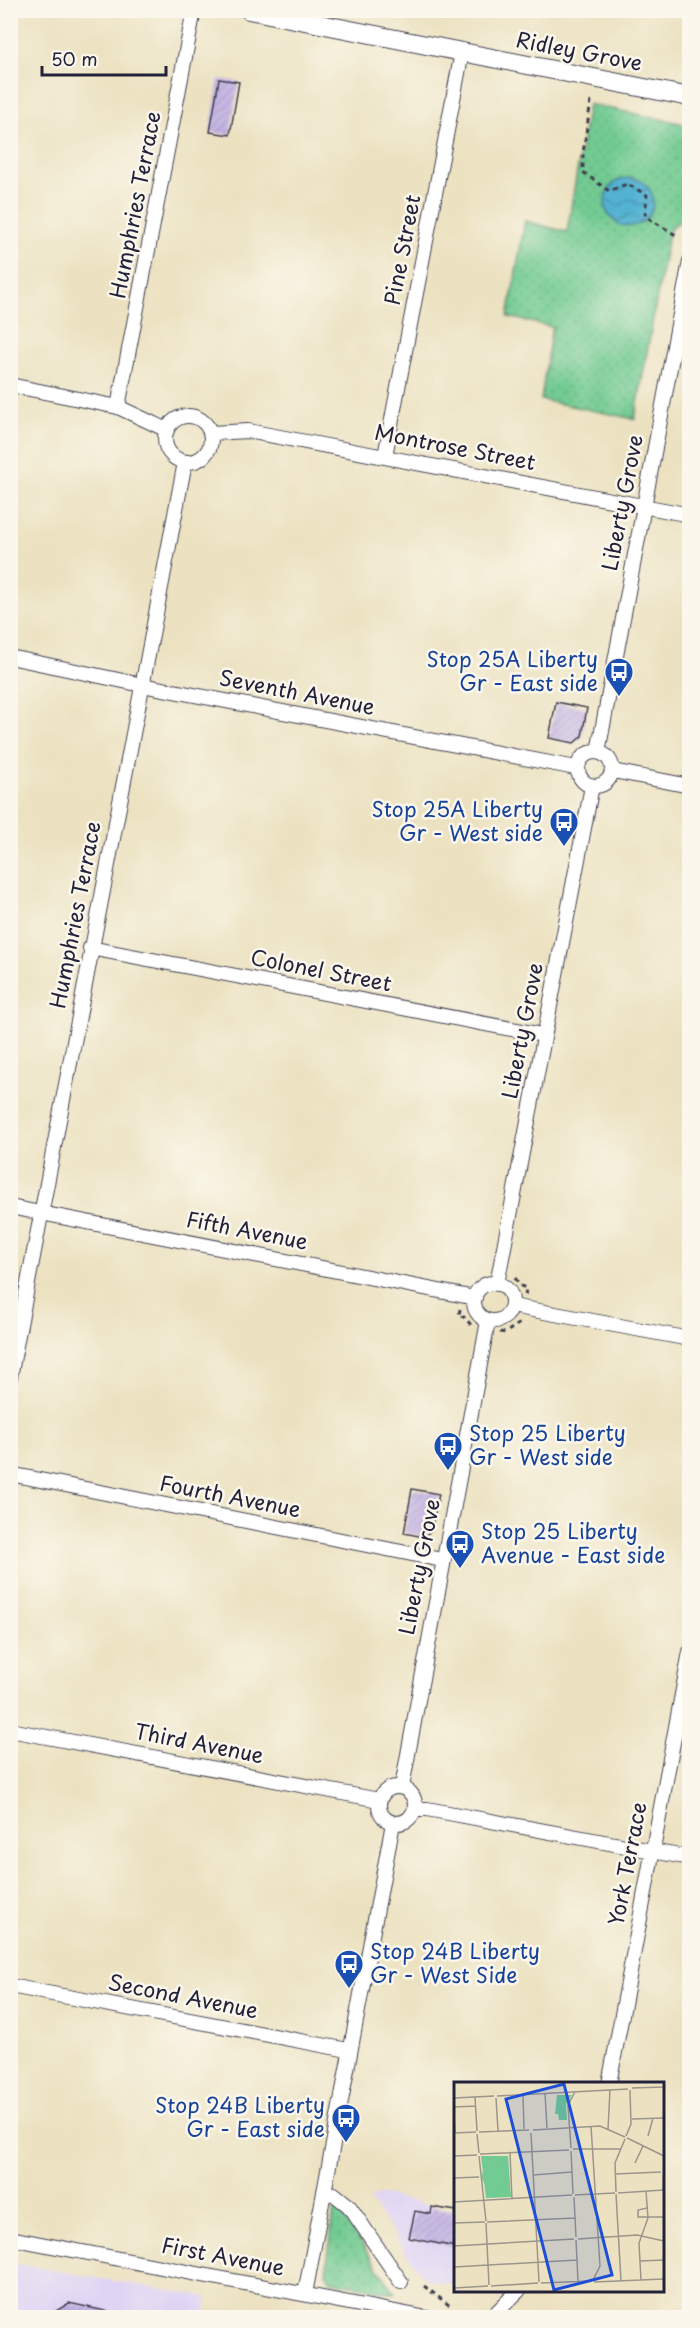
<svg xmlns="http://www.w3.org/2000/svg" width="700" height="2328" font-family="'Playpen Sans',sans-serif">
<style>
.built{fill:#e0d4f4}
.grass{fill:url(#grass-dots);stroke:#4a7666;stroke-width:1.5}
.water{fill:url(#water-waves);stroke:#3a6a86;stroke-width:1.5}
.building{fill:url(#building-hatch)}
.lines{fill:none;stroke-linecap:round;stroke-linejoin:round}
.street-casing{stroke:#403f4f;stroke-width:16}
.secondary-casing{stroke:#403f4f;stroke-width:20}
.path{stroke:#403f4f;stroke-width:3;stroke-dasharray:4.5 4.5;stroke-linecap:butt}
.street{stroke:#fff;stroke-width:14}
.secondary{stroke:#fff;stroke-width:18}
.labels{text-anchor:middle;stroke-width:5;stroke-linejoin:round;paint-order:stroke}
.street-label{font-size:21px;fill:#22223b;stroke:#fbf7ec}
.transit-label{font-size:21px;fill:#164399;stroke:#fbf7ec;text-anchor:end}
.inset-road{fill:none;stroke:#9b958b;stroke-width:1.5}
.view{fill:#1d4ed8;fill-opacity:0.15;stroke:#1d4ed8;stroke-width:3}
.inset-edge{fill:none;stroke:#22223b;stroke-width:3}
</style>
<defs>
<pattern id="grass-dots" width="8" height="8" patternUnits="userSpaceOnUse" patternTransform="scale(1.5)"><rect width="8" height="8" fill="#72cb92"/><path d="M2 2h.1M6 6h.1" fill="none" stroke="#62ae7f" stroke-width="1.8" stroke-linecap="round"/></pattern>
<pattern id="water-waves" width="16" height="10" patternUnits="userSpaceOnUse" patternTransform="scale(1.5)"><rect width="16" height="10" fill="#53b2d2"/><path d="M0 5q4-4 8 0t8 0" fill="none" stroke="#4490ac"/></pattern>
<pattern id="building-hatch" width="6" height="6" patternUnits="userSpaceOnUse" patternTransform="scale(1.5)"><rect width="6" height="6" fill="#c3b3e4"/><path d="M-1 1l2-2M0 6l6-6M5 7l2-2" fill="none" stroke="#a79ac4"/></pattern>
</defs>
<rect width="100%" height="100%" fill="#fbf7ec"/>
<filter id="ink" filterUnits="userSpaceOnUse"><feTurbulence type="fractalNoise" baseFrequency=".0167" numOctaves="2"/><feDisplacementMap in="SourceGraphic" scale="12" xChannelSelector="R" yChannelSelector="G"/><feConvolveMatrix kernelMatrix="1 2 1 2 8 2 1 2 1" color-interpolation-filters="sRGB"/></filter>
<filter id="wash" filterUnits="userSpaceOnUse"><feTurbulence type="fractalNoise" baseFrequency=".008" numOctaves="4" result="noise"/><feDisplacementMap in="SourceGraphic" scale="24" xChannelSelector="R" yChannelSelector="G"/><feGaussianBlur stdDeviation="1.35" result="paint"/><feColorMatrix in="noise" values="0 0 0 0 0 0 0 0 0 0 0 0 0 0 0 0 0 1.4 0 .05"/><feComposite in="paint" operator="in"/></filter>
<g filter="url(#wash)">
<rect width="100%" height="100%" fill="#ece2c1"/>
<!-- built -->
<g class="built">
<path d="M384 2195 455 2211V2285L425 2279 369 2199Z"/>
<path d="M10 2263 208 2297 205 2317H11Z"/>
</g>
<!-- grass -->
<g class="grass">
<path d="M588 104 689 125V216L671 227 666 246 635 419 541 400 552 327 508 317 525 221 567 232Z"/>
<path d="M334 2209H338L395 2293 331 2281 326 2273Z"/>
</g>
<!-- water -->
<circle class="water" cx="629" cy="202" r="24"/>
<g id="blocks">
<!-- building -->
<g class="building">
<path d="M219 79 239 82 230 135 210 132Z"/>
<path d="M556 702 587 708 582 736 574 743 549 738Z"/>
<path d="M412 1489 439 1494 431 1531 423 1537 404 1533Z"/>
<path d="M432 2207 456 2211V2247L409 2238 415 2211 431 2214Z"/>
<path d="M69 2303 110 2312V2318H45Z"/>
</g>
</g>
</g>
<g filter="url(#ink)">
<use href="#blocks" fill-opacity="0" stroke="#403f4f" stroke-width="1.5"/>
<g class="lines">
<!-- street casing -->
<g class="street-casing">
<g id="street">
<path d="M10 385 118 407 167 430"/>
<path d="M118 407 194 10"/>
<circle cx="188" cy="439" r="23"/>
<path d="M211 433 248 431 690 515"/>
<path d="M385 456 462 52"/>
<path d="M10 657 142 685 576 768"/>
<path d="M598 752 690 261"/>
<circle cx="595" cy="769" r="17"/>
<path d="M613 771 690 786"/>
<path d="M90 948 543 1035"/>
<path d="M10 1207 475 1298"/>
<circle cx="493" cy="1302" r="19"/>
<path d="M497 1284 592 786"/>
<path d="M512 1306 690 1339"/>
<path d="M10 1377 185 462"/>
<path d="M10 1474 442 1560"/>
<path d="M10 1730 379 1800"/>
<circle cx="397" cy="1805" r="18"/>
<path d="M402 1787 488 1321"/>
<path d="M415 1809H427L690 1858"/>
<path d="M10 1986 348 2050"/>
<path d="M609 2084 690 1652"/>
<path d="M324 2193 334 2194 349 2206 401 2282"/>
<path d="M10 2238 427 2318"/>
<path d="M305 2294 393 1823"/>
<path d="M491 2318 519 2290"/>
</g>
</g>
<!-- secondary casing -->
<g class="secondary-casing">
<path id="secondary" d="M249 10 690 97"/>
</g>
<!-- path -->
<g class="path">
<path d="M591 101 583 153V172L609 191 627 184 647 195 645 216 679 237"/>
<path d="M515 1278 521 1286 526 1288 525 1296"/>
<path d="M460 1309 459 1316 464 1317 473 1327"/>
<path d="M500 1332 505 1333 520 1323"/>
<path d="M424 2286 449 2305"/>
</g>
<!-- street -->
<use href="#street" class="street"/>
<!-- secondary -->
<use href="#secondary" class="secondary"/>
</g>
</g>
<!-- icons -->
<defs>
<g id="bus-pin" transform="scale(1.5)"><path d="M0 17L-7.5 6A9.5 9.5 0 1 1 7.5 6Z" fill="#1a4fb4" stroke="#fbf7ec"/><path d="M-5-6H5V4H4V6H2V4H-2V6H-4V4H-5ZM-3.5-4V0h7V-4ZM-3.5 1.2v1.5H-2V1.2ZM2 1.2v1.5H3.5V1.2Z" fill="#fff"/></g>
</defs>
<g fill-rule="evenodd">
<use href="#bus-pin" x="619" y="672"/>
<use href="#bus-pin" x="564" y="822"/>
<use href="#bus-pin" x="448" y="1446"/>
<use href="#bus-pin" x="460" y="1544"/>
<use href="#bus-pin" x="349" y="1964"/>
<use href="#bus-pin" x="346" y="2118"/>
</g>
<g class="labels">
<!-- street labels -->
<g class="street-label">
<text transform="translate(579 52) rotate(11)" y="7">Ridley Grove</text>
<text transform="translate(136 205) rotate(-79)" y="7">Humphries Terrace</text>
<text transform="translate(403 250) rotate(-79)" y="7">Pine Street</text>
<text transform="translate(455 448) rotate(11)" y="7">Montrose Street</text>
<text transform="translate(623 503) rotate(-79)" y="7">Liberty Grove</text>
<text transform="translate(297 693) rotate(11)" y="7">Seventh Avenue</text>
<text transform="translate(76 915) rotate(-79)" y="7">Humphries Terrace</text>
<text transform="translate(321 971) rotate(11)" y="7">Colonel Street</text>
<text transform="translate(523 1031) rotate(-79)" y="7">Liberty Grove</text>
<text transform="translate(247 1231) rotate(11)" y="7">Fifth Avenue</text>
<text transform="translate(230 1497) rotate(11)" y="7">Fourth Avenue</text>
<text transform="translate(420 1567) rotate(-79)" y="7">Liberty Grove</text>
<text transform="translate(199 1744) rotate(11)" y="7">Third Avenue</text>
<text transform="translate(628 1864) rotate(-79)" y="7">York Terrace</text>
<text transform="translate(183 1997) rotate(11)" y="7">Second Avenue</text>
<text transform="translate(223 2257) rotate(11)" y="7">First Avenue</text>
</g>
<!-- transit labels -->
<g class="transit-label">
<text x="598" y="667">Stop 25A Liberty<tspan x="598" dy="24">Gr - East side</tspan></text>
<text x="543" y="817">Stop 25A Liberty<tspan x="543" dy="24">Gr - West side</tspan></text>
<text x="469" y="1441" text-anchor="start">Stop 25 Liberty<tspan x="469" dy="24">Gr - West side</tspan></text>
<text x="481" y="1539" text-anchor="start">Stop 25 Liberty<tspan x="481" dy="24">Avenue - East side</tspan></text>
<text x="370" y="1959" text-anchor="start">Stop 24B Liberty<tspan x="370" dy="24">Gr - West Side</tspan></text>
<text x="325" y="2113">Stop 24B Liberty<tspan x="325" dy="24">Gr - East side</tspan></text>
</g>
</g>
<!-- overview -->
<g transform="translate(454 2082)">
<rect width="210" height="210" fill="#ece2c1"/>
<path d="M103 13H118L112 22 113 38H105L104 32H101ZM54 74 57 115 32 116 27 74Z" fill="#72cb92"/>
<path d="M28 94a13 13 0 1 1 26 0a13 13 0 1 1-26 0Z" fill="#72cb92"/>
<path class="inset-road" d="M178 6 210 5V0M91 11 93 46M69 13 70 47M43 14 174 7M21 15 23 49M0 16 40 14M42 16 44 49M0 25 22 24M0 32 1 51M178 37 210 36M137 44 146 184 139 198M154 47 156 8M79 48 146 44 171 55M25 50 75 48M0 51 22 50M77 51 85 200M23 52 25 71M172 54 177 42 176 8M194 54 199 36M173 56 210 74M117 66 114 23 121 10M119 67H167M117 69 119 112M56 71 58 117M26 72 115 68M0 74 23 73M25 74 32 139M181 81 189 64M161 92 207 90M79 93 118 90M0 96 25 95M209 108 210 76M162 110 161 81 171 57M164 111 210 108M162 112 167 199M121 113 161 111M120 115 122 155M0 120 118 113M193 126 184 128V135H210M33 140 121 136M0 141 31 140M32 141 35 203M124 157 183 153 210 159M122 158 124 199M0 164 120 157M186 179 210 178M0 185 123 178M187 198 185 161 194 136 192 109M140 200 210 197M87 201 137 199M37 204 84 201M0 206 34 204"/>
<path class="view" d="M110 2 158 193 100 208 52 17Z"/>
<rect width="210" height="210" class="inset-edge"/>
</g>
<!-- margin -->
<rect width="700" height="2328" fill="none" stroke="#fbf7ec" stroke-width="36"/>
<!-- scale -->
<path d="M42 66v9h124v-9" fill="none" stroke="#22223b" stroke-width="3"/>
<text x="51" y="66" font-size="18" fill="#22223b" stroke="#fbf7ec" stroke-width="4.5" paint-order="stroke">50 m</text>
</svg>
